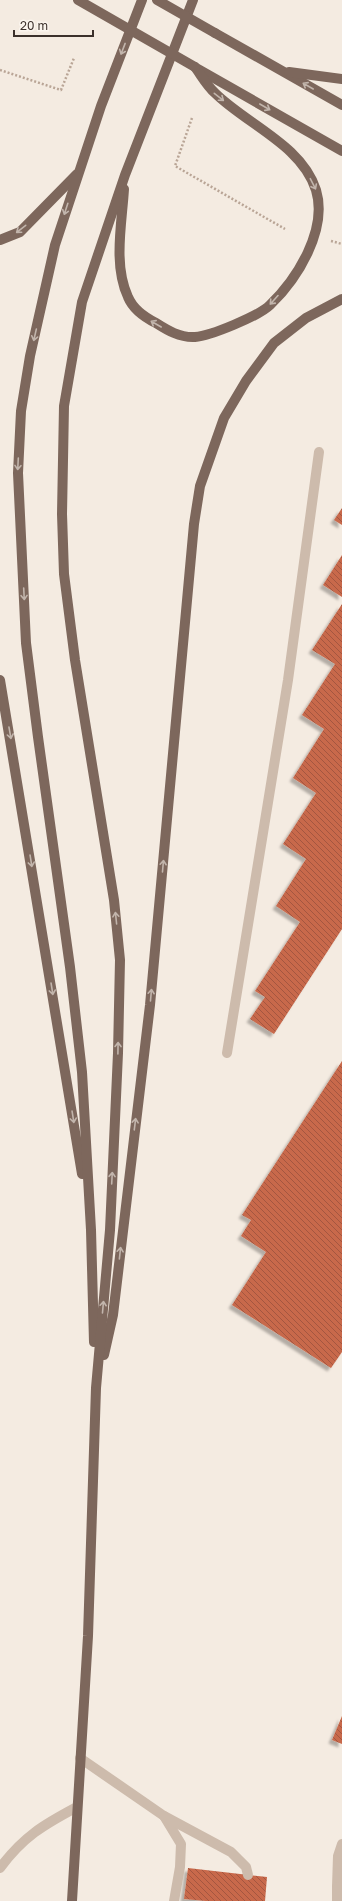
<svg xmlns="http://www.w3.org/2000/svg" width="342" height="1901" font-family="'Golos Text',sans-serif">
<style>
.building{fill:url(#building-back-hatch);filter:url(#shadow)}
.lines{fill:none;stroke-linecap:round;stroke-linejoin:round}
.path{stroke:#b9a596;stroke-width:2.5;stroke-dasharray:2 2;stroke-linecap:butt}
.service{stroke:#cdbbac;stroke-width:10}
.primary{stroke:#7d675c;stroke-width:10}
.primary-bridge{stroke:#7d675c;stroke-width:10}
.oneway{stroke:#c2b5ac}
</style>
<defs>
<pattern id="building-back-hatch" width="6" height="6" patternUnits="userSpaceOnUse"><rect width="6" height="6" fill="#c8694b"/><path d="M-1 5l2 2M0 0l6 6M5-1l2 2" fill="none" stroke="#a4573f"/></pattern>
<filter id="shadow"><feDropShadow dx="-3.5" dy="3.5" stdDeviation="1" flood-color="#0004"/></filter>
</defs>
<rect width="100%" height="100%" fill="#f4ebe1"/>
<!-- building -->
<g class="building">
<path d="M342 508V525L334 520Z"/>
<path d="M342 555V597L323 585Z"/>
<path d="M342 604V929L274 1034 250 1019 265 997 255 991 300 922 276 906 306 859 283 844 316 793 293 778 324 729 302 715 335 664 312 650Z"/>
<path d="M342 1061V1352L331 1368 232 1305 266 1252 241 1236 251 1220 242 1215Z"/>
<path d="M342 1716V1744L332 1740Z"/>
<path d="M188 1868 267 1877 265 1901H206L184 1899Z"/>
</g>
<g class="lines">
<!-- path -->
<g class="path">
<path d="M0 70 61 90 74 58"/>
<path d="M192 118 175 166 285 229"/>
<path d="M331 241 342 244"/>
</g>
<!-- service -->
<g class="service">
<path d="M227 1053 288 680 319 452"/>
<path d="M80 1758 164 1816 181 1844 180 1867 174 1901"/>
<path d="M164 1816 231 1852 246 1867 248 1875"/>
<path d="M0 1868C23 1837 43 1825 77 1807"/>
<path d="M337 1887 338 1856 342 1844"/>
<path d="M337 1901V1887L342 1888"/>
</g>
<!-- primary -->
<g class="primary">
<path d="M215 33 342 105"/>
<path d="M198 69 342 151"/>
<path d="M289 72 342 79"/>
<path d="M124 189C122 223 113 265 128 297 133 309 144 317 156 323 167 330 180 338 195 337 210 336 259 316 270 305 297 279 328 230 316 190 302 145 246 124 215 93 207 86 201 75 195 67"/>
<path d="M0 240 20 232 77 174"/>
<path d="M0 680 82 1174"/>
<path d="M94 1342 91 1230 82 1072 70 967 38 737 26 643 18 473 21 411 30 356 55 245 101 106 142 0"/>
<path d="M104 1355 113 1315 150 1005 194 524 200 486 224 418 246 381 274 343 306 318 342 299"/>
<path d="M72 1901 88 1636 96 1388 110 1230 118 1053 120 960 114 900 75 660 64 574 62 514 64 406 82 302 125 175 193 0"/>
</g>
<!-- primary-bridge -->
<g class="primary-bridge">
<path d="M78 0 195 67"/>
<path d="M157 0 215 33"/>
</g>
</g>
<!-- one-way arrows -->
<defs><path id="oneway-shaft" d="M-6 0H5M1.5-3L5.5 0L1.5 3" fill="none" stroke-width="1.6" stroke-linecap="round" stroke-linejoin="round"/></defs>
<g class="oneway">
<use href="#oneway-shaft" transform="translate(123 49) rotate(111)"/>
<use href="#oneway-shaft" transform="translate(308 86) rotate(-150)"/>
<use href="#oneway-shaft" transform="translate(219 97) rotate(38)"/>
<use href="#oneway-shaft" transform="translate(265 107) rotate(30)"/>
<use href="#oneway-shaft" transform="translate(313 184) rotate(63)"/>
<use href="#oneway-shaft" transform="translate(66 209) rotate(108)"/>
<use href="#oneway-shaft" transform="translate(21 229) rotate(142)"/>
<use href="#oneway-shaft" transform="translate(274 300) rotate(132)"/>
<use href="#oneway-shaft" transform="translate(156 324) rotate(-150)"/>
<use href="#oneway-shaft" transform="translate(35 335) rotate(103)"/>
<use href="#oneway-shaft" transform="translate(18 464) rotate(93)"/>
<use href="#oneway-shaft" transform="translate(24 594) rotate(87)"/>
<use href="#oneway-shaft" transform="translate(10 733) rotate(80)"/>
<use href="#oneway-shaft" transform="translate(31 861) rotate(81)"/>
<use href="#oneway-shaft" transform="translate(163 866) rotate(-85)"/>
<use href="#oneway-shaft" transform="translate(116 918) rotate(-96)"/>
<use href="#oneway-shaft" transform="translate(52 989) rotate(81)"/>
<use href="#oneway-shaft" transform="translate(151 995) rotate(-85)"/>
<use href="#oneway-shaft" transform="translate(118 1048) rotate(-89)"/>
<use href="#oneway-shaft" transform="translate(73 1117) rotate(81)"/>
<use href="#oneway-shaft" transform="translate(135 1124) rotate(-83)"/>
<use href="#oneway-shaft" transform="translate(112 1178) rotate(-87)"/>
<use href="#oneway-shaft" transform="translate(120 1253) rotate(-84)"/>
<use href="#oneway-shaft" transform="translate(103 1307) rotate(-85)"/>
</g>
<!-- scale -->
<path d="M14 30v6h79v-6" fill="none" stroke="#3b302b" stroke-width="2"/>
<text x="20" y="30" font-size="12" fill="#3b302b" stroke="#fbf5ee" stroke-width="3" paint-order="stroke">20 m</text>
</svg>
